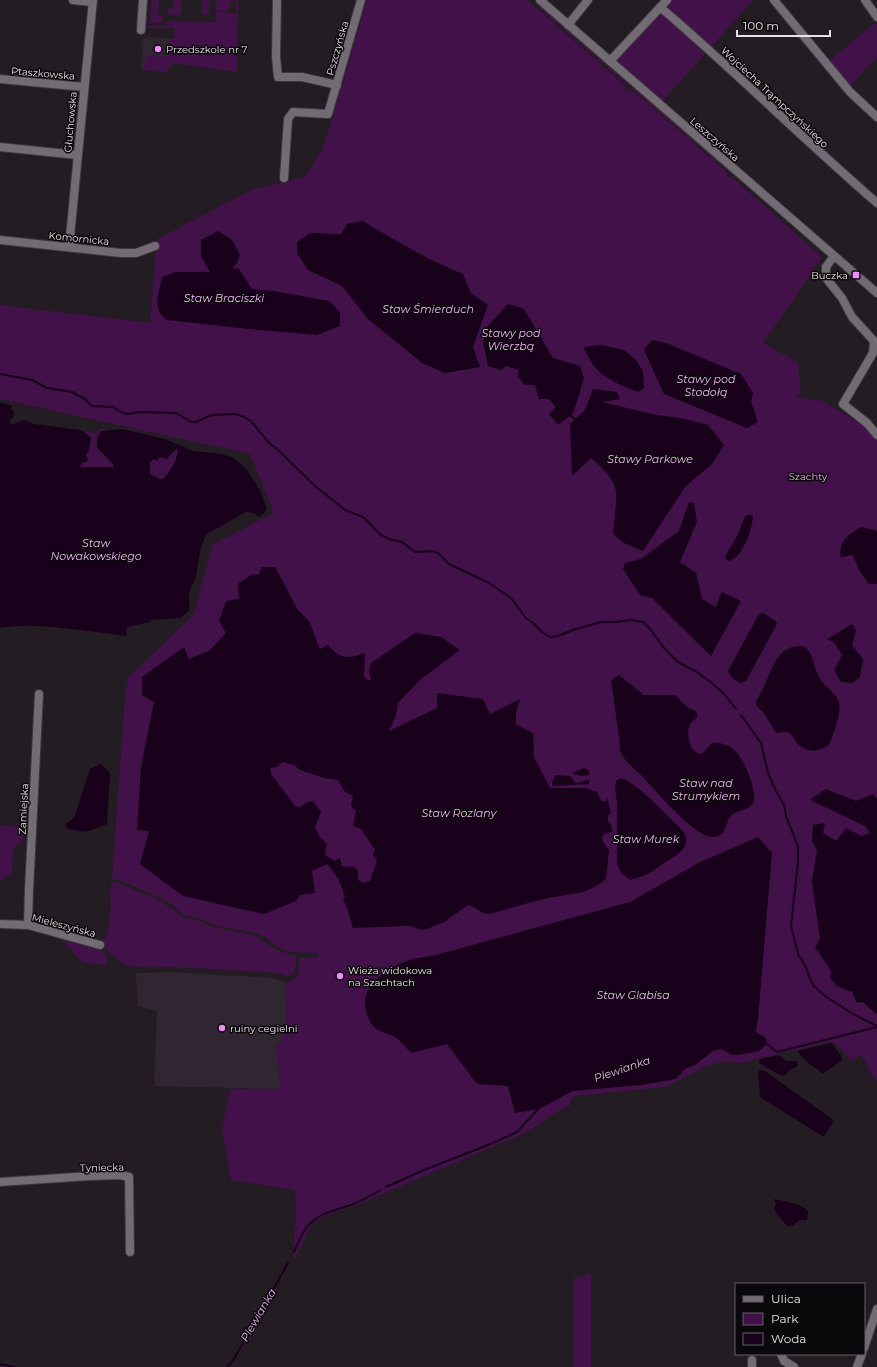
<svg xmlns="http://www.w3.org/2000/svg" width="877" height="1367" font-family="Montserrat,sans-serif">
<style>
.built{fill:#302631}
.green{fill:#431149;fill-rule:evenodd}
.water{fill:#19011c;fill-rule:evenodd}
.lines{fill:none;stroke-linecap:round;stroke-linejoin:round}
.stream{stroke:#19011c;stroke-width:2}
.minor-casing{stroke:#3c373d;stroke-width:10}
.minor{stroke:#736b73;stroke-width:8}
.poi-dot{fill:#ee8cf8;stroke:#0b080b;stroke-width:1.5}
.labels{text-anchor:middle;stroke-width:3;stroke-linejoin:round;paint-order:stroke}
.street-label{font-size:10px;fill:#e8e3e8;stroke:#0b080b}
.poi-label{font-size:10px;fill:#e8e3e8;stroke:#0b080b;text-anchor:start}
.park-label{font-size:10px;fill:#f7a8ff;stroke:#0b080b}
.water-label{font-size:11px;font-style:italic;fill:#f1b2f6;stroke:#0b080b}
</style>
<rect width="100%" height="100%" fill="#231c23"/>
<!-- built -->
<g class="built">
<path d="M149 37 174 39 165 72 141 70 143 39Z"/>
<path d="M171 972 271 978 289 983 281 1089 154 1086 157 1011 138 1006 136 973Z"/>
</g>
<!-- green -->
<g class="green">
<path d="M152 0H159L158 16H163V22L150 23Z"/>
<path d="M174 0H181V15H169L168 14V8H174Z"/>
<path d="M202 0H210L209 14 202 15Z"/>
<path d="M217 0H238L237 72 174 63 165 72 142 70 147 55 168 57 170 39H174L175 28H145V26H167V21L215 22 216 11 236 14V1H231V8L228 11 215 10Z"/>
<path d="M367 0H527L627 87 624 90 628 92 630 90 642 99 727 172 726 175 729 178 731 176 823 258 816 266 811 275 763 343 798 362 801 392 797 397 823 401 877 434V531L861 527 853 555 859 570 869 583 877 584V1082L861 1054 853 1062 833 1041 735 1064 734 1061H726L706 1066 666 1087 575 1096 571 1099 570 1106 563 1108 527 1132 359 1204 325 1216 312 1224 293 1262 296 1214 295 1190 231 1180 222 1129 230 1089H281L275 1045 282 1041 284 1033 287 982 294 980 298 973 300 958 319 957 318 953 290 952 278 947 265 937 255 933 215 925 196 917 184 915 170 903 158 897 122 881 112 879 125 697 128 678 194 614 212 545 274 513 250 454 0 399V305L150 323 157 239 254 189 302 178 306 176 322 150 334 113ZM689 502 687 542 679 562 696 573 702 599 716 607 721 592 711 656 652 598 640 595 632 582 625 563 641 559 679 531ZM746 515 729 561 725 558 728 551 737 536ZM763 613 728 671 759 614ZM856 630 852 645 842 655 834 642 827 639ZM797 646 805 647 809 651 819 677 840 708C836 723 833 753 812 751 809 750 805 747 802 745 797 742 792 734 788 733 784 731 780 733 776 733L764 713 758 708 756 701 764 686Z"/>
<path d="M672 0H753L662 102 614 60Z"/>
<path d="M539 4 565 26 562 28 539 8Z"/>
<path d="M875 23 877 25V57L849 87 829 61Z"/>
<path d="M566 28 606 63 604 64 566 31Z"/>
<path d="M608 64 630 83 628 85 608 68Z"/>
<path d="M633 86 718 160 716 161 631 88Z"/>
<path d="M101 429 111 430 101 431 105 457 113 464 114 467H79L86 455 87 434 84 433 87 431 95 433Z"/>
<path d="M176 449 178 450C177 461 170 472 162 480L150 474C150 471 149 466 150 463 153 454 170 456 176 449Z"/>
<path d="M0 825 23 828 25 835 21 843 18 844 13 849 12 873 0 881Z"/>
<path d="M112 882 119 883 156 899 166 905 183 917 196 920 214 927 255 936 279 951 296 956C297 959 296 970 293 973 292 974 288 976 287 976L279 973 194 968 128 966 120 962 103 946 102 944 108 933 111 907 110 889Z"/>
<path d="M62 940 100 950C107 953 107 958 107 965L83 963Z"/>
<path d="M591 1274V1367H574V1278Z"/>
</g>
<!-- water -->
<g class="water">
<path d="M363 221C396 241 428 260 463 274L471 293 488 305 473 347 480 367 445 373 422 363 368 319 342 286 308 270 297 253V242L310 233 341 234 347 224Z"/>
<path d="M218 231 232 240 240 255 237 263 232 268 239 269 252 289 273 291 329 301 340 312V326L317 335 249 329 167 320C151 308 159 294 162 277L175 272H210L201 256V240Z"/>
<path d="M508 304 524 309 553 358 580 366 584 378 573 414 558 425 549 414 556 407 549 399H539L535 385H525L518 377 519 370 506 366 501 370 488 366 483 342 487 327Z"/>
<path d="M652 340 666 343 741 374 753 393 751 402 758 422 747 428 664 394 644 350Z"/>
<path d="M602 345 624 350 636 360 643 371 644 388 638 392C623 386 605 380 594 366 590 361 587 353 583 347Z"/>
<path d="M593 389 617 392 620 399 602 402 656 415 681 418 708 425 724 445 713 463 685 487 643 551 624 543 613 534C614 524 618 496 615 487 611 476 599 464 591 458L572 476 570 424 585 410Z"/>
<path d="M0 403 12 405 11 410 14 411V417L9 420 11 425 24 420 34 424 80 430 87 434 91 438 89 451 86 455 88 461 82 463 79 467H114L113 464 97 448V438L101 431 122 429 165 439 193 451 222 454 234 458 248 471 261 492 267 509 265 512 259 517 253 513 246 512 207 534C199 547 199 562 196 577 194 583 189 589 189 595 189 601 190 606 189 611L180 618 151 620 148 623H145L127 627 126 636C108 633 90 631 71 629 46 626 25 624 0 628ZM176 449 178 450C177 461 170 472 162 480L150 474V463L153 459 157 461 160 457 167 459Z"/>
<path d="M689 502 694 503 697 522 680 562 696 573 702 599 716 607 722 592 741 601 711 656 652 598 640 595 623 569 625 563 641 559 679 531Z"/>
<path d="M746 515H753C753 526 745 549 737 556 735 558 732 560 729 561L725 558 728 551 737 536Z"/>
<path d="M861 527 877 531V584H869L859 570 853 555 841 557C838 542 849 534 861 527Z"/>
<path d="M262 567H275L298 610 309 621 320 649 328 645C338 658 349 660 363 653L365 655 364 676 367 680H371L369 670 371 663 415 633 441 637 460 650 420 680 398 703 396 715 389 731 437 708V693L483 699 490 714 520 699 516 713V724L533 733 534 757 550 788H586L597 792C600 796 599 802 605 802L607 798 611 813 608 815V821L612 826V832L607 833 602 836 603 842 609 850 606 879C590 894 569 894 549 898 529 902 509 909 489 914 481 914 476 907 468 905L444 922 427 929 421 930 411 926H406L353 928 347 908 343 899 345 898C342 884 336 874 327 864L312 871 315 893 300 895 296 901 264 914 183 896 140 864 149 831 137 830 141 767 154 702 142 695V677L184 647 189 659 209 651 226 633 219 621 226 601 239 599 238 584 251 575 259 574ZM282 762 294 765 300 770 324 778 338 780 345 792 353 796 351 806 356 811 353 826 361 829 375 850 373 855 377 861 370 881 364 883 358 880V871L354 867 342 866 340 858 335 861 326 856 325 851 327 844 319 836 315 827 321 812 313 801 307 802 300 807 295 806 271 774 270 768 277 767Z"/>
<path d="M763 613 776 621 777 624 746 681 740 683 732 678 728 671 759 614Z"/>
<path d="M852 624 856 630 852 645 863 659 860 677 852 683 841 682 834 670 842 655 834 642 827 639Z"/>
<path d="M797 646C802 646 805 646 808 650 814 658 814 670 820 679 825 687 837 693 839 703 842 713 833 734 829 745 819 752 806 753 797 743 794 740 793 735 789 733 785 731 780 733 776 733L764 713 756 705V701C759 696 763 690 765 685 772 668 777 649 797 646Z"/>
<path d="M619 675 644 695H675L687 707 696 711 698 717C696 719 693 720 691 723 685 731 689 750 699 754L703 753 712 743C718 742 726 744 732 748 743 756 758 790 753 803 749 811 735 810 730 817 725 823 728 835 714 837 696 839 655 790 643 777 638 772 624 760 622 755 619 751 620 742 619 737 616 718 614 699 611 680Z"/>
<path d="M101 764 110 773 107 824 86 832 68 829 65 826 67 823 74 818 90 769Z"/>
<path d="M584 768 589 771V775L582 776 573 774 576 771Z"/>
<path d="M555 775 570 776 576 783 589 780V784L553 786 552 783Z"/>
<path d="M620 778C636 781 669 818 683 831 695 848 673 857 661 865 657 867 655 870 651 872 645 876 637 878 630 880L622 874 617 865V802L615 789 616 781Z"/>
<path d="M826 789 856 801 873 794 877 799V1013L876 1014 863 1002 857 1003 852 992 837 986 830 978 831 971 815 947 820 939 812 882 817 850 812 841 813 825 825 823 823 833 836 841 846 828 861 836 870 833 865 826 810 800Z"/>
<path d="M758 837 772 853 758 1019 756 1032 766 1038 767 1044 759 1051 738 1055H732L721 1049 713 1051 695 1065 685 1069 677 1078 671 1080 641 1085 573 1091 539 1109 515 1113 508 1086 477 1084 447 1044 411 1053C406 1048 402 1042 396 1038 388 1033 378 1032 372 1025 368 1020 366 1011 365 1005 363 983 391 966 409 960 418 957 427 957 436 955L630 902 700 862Z"/>
<path d="M831 1043 841 1055 842 1060 823 1074C814 1066 803 1062 798 1051Z"/>
<path d="M779 1055 786 1061H797L798 1066 790 1070 784 1076 778 1074 759 1063 760 1059Z"/>
<path d="M760 1070 765 1071 832 1119 833 1122 824 1137 760 1097 758 1072Z"/>
<path d="M775 1199C785 1202 801 1203 808 1211L807 1220H799L793 1226H787L777 1214 774 1209 776 1204 774 1200Z"/>
</g>
<g class="lines">
<!-- stream -->
<g class="stream">
<path d="M0 374 32 380 47 388 72 392 85 399 92 406 113 407 119 411 127 414 140 412 176 413 191 422H196L212 415 235 414 244 417 251 421 269 443 277 449 315 486 339 505 345 510 363 517 381 535 389 539 402 542 415 552 432 551 438 553 449 564 489 583 511 598 526 618 533 623 542 632 550 637 558 636 573 630 601 622H615L631 620 643 622 651 630 664 648 678 662 695 671 712 683 724 694 736 709"/>
<path d="M571 416 575 419"/>
<path d="M741 715 761 743 768 773 776 791 784 805 786 816 798 847V862L791 926 798 954 805 965 811 981 814 986 825 996 853 1014 877 1026"/>
<path d="M767 1044 777 1052 877 1027"/>
<path d="M386 1187 424 1170 488 1145 517 1132 539 1108"/>
<path d="M294 1252C298 1243 301 1235 307 1227 318 1213 337 1210 353 1204 363 1200 372 1195 381 1190"/>
<path d="M0 1364 14 1367"/>
<path d="M227 1367 234 1359 288 1263"/>
</g>
<!-- minor casing -->
<g class="minor-casing">
<g id="minor">
<path d="M73 0 92 2"/>
<path d="M277 0 276 57 278 77H302L337 85"/>
<path d="M540 0 877 293"/>
<path d="M774 0 850 92 877 117"/>
<path d="M865 0 877 17"/>
<path d="M660 7C734 70 803 139 877 203"/>
<path d="M568 25 588 0"/>
<path d="M141 30 143 0"/>
<path d="M610 61 667 0"/>
<path d="M0 79 84 87"/>
<path d="M0 147 77 155"/>
<path d="M284 178 288 119 293 112 328 114 361 0"/>
<path d="M0 240 121 253H136L155 246"/>
<path d="M69 247 93 0"/>
<path d="M834 256 826 267V278L842 298 852 317 874 341 873 353 843 404 867 423 877 435"/>
<path d="M0 924 28 925 100 945"/>
<path d="M28 925 29 890 39 694"/>
<path d="M0 1182 90 1176 120 1175 129 1177 130 1252"/>
<path d="M864 1348 877 1309"/>
<path d="M781 1354 784 1361 794 1367"/>
<path d="M752 1367V1360"/>
<path d="M857 1367 862 1354"/>
</g>
</g>
<!-- minor -->
<use href="#minor" class="minor"/>
</g>
<!-- markers -->
<g class="poi-dot">
<circle cx="158" cy="49" r="4"/>
<rect x="852" y="271" width="8" height="8" rx="2"/>
<circle cx="340" cy="976" r="4"/>
<circle cx="222" cy="1028" r="4"/>
</g>
<g class="labels">
<!-- street labels -->
<g class="street-label">
<text transform="translate(337 48) rotate(-74)" y="4">Pszczyńska</text>
<text transform="translate(43 73) rotate(5)" y="4">Ptaszkowska</text>
<text transform="translate(775 97) rotate(43)" y="4">Wojciecha Trąmpczyńskiego</text>
<text transform="translate(70 122) rotate(-85)" y="4">Głuchowska</text>
<text transform="translate(715 139) rotate(41)" y="4">Leszczyńska</text>
<text transform="translate(79 238) rotate(6)" y="4">Komornicka</text>
<text transform="translate(23 809) rotate(-87)" y="4">Zamiejska</text>
<text transform="translate(64 925) rotate(15)" y="4">Mieleszyńska</text>
<text transform="translate(102 1167) rotate(-1)" y="4">Tyniecka</text>
</g>
<!-- poi labels -->
<g class="poi-label">
<text x="166" y="53">Przedszkole nr 7</text>
<text x="848" y="279" text-anchor="end">Buczka</text>
<text x="348" y="974">Wieża widokowa<tspan x="348" dy="12">na Szachtach</tspan></text>
<text x="230" y="1032">ruiny cegielni</text>
</g>
<!-- park labels -->
<g class="park-label">
<text x="808" y="480">Szachty</text>
</g>
<!-- water labels -->
<g class="water-label">
<text x="224" y="302">Staw Braciszki</text>
<text x="428" y="313">Staw Śmierduch</text>
<text x="511" y="337">Stawy pod<tspan x="511" dy="13">Wierzbą</tspan></text>
<text x="706" y="383">Stawy pod<tspan x="706" dy="13">Stodołą</tspan></text>
<text x="650" y="463">Stawy Parkowe</text>
<text x="96" y="547">Staw<tspan x="96" dy="13">Nowakowskiego</tspan></text>
<text x="706" y="787">Staw nad<tspan x="706" dy="13">Strumykiem</tspan></text>
<text x="459" y="817">Staw Rozlany</text>
<text x="646" y="843">Staw Murek</text>
<text x="633" y="999">Staw Glabisa</text>
<text transform="translate(622 1069) rotate(-19)" y="4">Plewianka</text>
<text transform="translate(258 1315) rotate(-60)" y="4">Plewianka</text>
</g>
</g>
<!-- legend -->
<rect x="735" y="1283" width="130" height="72" fill="#0b080b" stroke="#636063"/>
<rect x="743" y="1296" width="20" height="6" fill="#736b73" stroke="#636063"/>
<text x="771" y="1303" font-size="12" fill="#e8e3e8">Ulica</text>
<rect x="743" y="1313" width="20" height="12" fill="#431149" stroke="#636063"/>
<text x="771" y="1323" font-size="12" fill="#e8e3e8">Park</text>
<rect x="743" y="1333" width="20" height="12" fill="#19011c" stroke="#636063"/>
<text x="771" y="1343" font-size="12" fill="#e8e3e8">Woda</text>
<!-- scale -->
<path d="M737 30v6h93v-6" fill="none" stroke="#e8e3e8" stroke-width="2"/>
<text x="743" y="30" font-size="12" fill="#e8e3e8" stroke="#0b080b" stroke-width="3" paint-order="stroke">100 m</text>
</svg>
